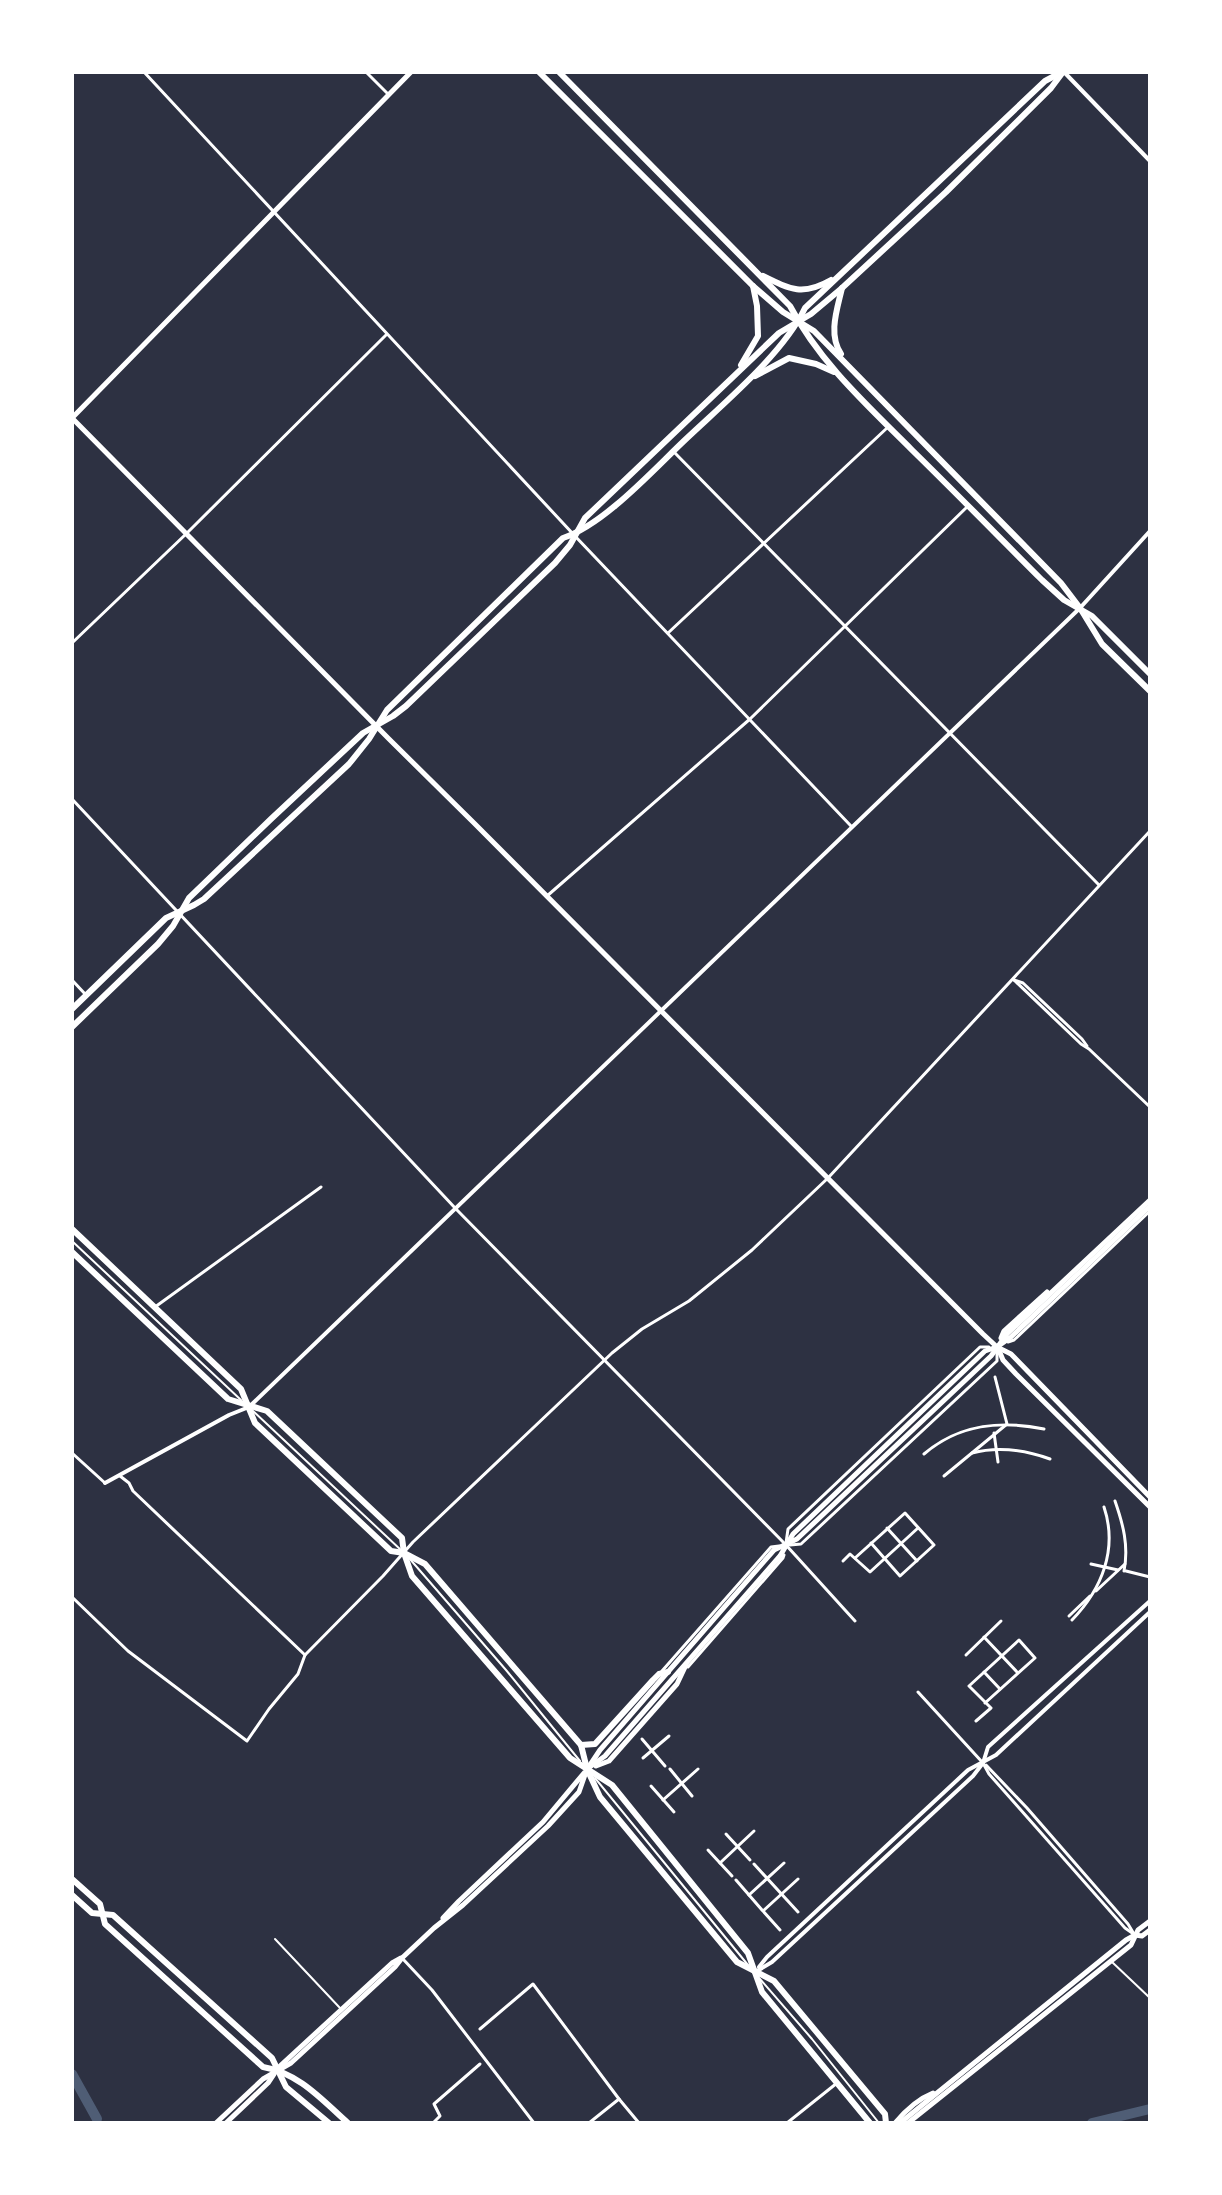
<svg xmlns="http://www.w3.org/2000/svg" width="1222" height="2195" font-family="Overpass,sans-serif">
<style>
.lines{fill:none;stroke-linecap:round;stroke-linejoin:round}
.river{stroke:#4f5d75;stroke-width:10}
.service{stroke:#fff;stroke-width:2}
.pedestrian{stroke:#fff;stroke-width:3}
.minor{stroke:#fff;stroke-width:3}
.tertiary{stroke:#fff;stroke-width:4}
.secondary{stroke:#fff;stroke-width:5}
.primary{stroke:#fff;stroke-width:6}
</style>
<rect width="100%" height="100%" fill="#2d3142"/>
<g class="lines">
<!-- river -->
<g class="river">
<path d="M72 2074 97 2119"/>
<path d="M1092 2123 1150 2109"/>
</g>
<!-- service -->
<g class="service">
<path d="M72 1241 241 1400"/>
<path d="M252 1410 402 1551"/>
<path d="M409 1558 506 1670 580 1761"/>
<path d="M595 1778 748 1965"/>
<path d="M275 1939 340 2008"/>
<path d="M1112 1962 1150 1998"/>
<path d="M760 1979 812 2039 879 2123"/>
</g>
<!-- pedestrian -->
<g class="pedestrian">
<path d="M994 1433 998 1462"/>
<path d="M972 1453C999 1446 1025 1450 1050 1459"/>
<path d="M924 1454C959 1424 1000 1420 1044 1429"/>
<path d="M944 1476 1007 1424 995 1377"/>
<path d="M1115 1501C1123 1524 1129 1546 1124 1571"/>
<path d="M887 1528 917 1561"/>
<path d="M855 1558 905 1513 934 1545 900 1576 871 1543"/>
<path d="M843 1561 850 1554 870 1572 918 1528"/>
<path d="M1091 1564 1118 1570"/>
<path d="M1126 1571 1150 1577"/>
<path d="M1096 1591 1125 1564"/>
<path d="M1069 1616 1090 1596"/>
<path d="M1072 1620C1102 1589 1118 1549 1104 1507"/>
<path d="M984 1637 1017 1672"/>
<path d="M966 1655 1001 1621"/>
<path d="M984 1672 1000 1689"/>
<path d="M976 1721 991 1708 969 1686 1019 1640 1035 1658 985 1703"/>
<path d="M642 1739 665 1766"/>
<path d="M643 1758 669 1736"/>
<path d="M670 1769 692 1796"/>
<path d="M651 1786 674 1812"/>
<path d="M663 1800 698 1769"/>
<path d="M726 1834 750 1860"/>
<path d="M708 1850 732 1876"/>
<path d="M720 1863 754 1831"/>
<path d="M754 1864 798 1912"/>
<path d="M736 1880 749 1895 784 1863"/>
<path d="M749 1895 762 1910"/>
<path d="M780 1930 763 1911 798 1879"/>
</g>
<!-- minor -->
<g class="minor">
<path d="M144 72 574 535 851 826"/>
<path d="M366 72 389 95"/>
<path d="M673 451 1099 885"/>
<path d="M668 633 887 428"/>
<path d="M72 643 186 534 386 335"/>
<path d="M72 799 456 1209 786 1545 855 1621"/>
<path d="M547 896 750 719 967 507"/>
<path d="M72 980 86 995"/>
<path d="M1014 980 1081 1044 1089 1049 1150 1107"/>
<path d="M1014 980 1023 983 1082 1039 1087 1046"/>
<path d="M155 1307 321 1187"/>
<path d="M1008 1342 1014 1340 1150 1211"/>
<path d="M72 1453 105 1483"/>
<path d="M120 1476 129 1483 133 1491 305 1655"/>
<path d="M786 1543 788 1529 980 1347H989"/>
<path d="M790 1545 801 1544 997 1361V1352"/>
<path d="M72 1597 128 1651 247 1741 269 1709 298 1674 305 1655 383 1576 413 1542 612 1353 642 1329 689 1301 752 1250 828 1178 1150 831"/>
<path d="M688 1667 783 1558 784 1555"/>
<path d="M662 1671 771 1547 779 1546"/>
<path d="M918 1692 983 1763 989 1774 1125 1928 1135 1935"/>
<path d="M986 1765 1027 1808 1128 1924 1134 1934"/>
<path d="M402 1958 432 1990 534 2123"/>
<path d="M480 2029 533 1984 619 2099"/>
<path d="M433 2123 440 2116 434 2104 480 2064"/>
<path d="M589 2123 619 2099 639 2123"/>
<path d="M787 2123 837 2083"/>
</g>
<!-- tertiary -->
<g class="tertiary">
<path d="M1064 72 1150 161"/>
<path d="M105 1483 229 1415 249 1407 1080 608 1150 531"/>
<path d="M759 1967 767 1957 968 1770 996 1755 1150 1612"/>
<path d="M757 1971 772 1962 973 1776 983 1763 988 1747 1150 1601"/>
</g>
<!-- secondary -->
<g class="secondary">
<path d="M72 418 389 739 474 823 983 1334 997 1347 1011 1354 1150 1497"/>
<path d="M72 418 411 72"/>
<path d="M1001 1338 1004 1331 1047 1292"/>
<path d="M998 1348 1003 1360 1016 1374 1150 1507"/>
<path d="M590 1765 600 1750 774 1550 797 1539 991 1356 1007 1334 1150 1200"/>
<path d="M596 1766 609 1761 677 1684 686 1665"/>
<path d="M443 1918 459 1901 543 1822 584 1773"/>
<path d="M280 2066 392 1963 401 1958"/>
<path d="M216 2123 263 2079 291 2063 395 1967 402 1958 434 1928 463 1905 548 1826 579 1792 587 1769 605 1756 780 1556 793 1534 985 1351 997 1347 1011 1337 1150 1206"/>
<path d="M226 2123 268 2083 274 2074"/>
<path d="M895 2123C905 2111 918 2099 933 2093"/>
<path d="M900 2123 1126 1940 1135 1935 1142 1936 1150 1930"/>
<path d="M908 2123 1131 1945 1138 1930 1150 1921"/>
</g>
<!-- primary -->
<g class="primary">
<path d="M539 72 753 286 783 312 814 331 1061 583 1080 608 1102 644 1150 691"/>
<path d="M559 72 790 306C820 363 868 406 912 450 956 493 999 537 1042 580L1064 600 1092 616 1150 674"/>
<path d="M763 276C791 290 803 296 831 280"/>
<path d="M841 354C828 334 837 310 842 288"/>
<path d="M741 365 758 336 757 306 753 286"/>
<path d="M755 376 789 358 816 364 834 372"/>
<path d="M72 1009 166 918 194 905 204 899 349 764 369 739 387 710 563 538C605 524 654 469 686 439 724 403 783 354 805 308L1045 81 1062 72"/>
<path d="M72 1027 158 944 173 926 189 898 271 819 363 733 393 716 406 706 555 563 570 545 585 518 779 333 811 314 842 288 946 192 1051 88 1063 72"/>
<path d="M72 1229 241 1389 255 1423 391 1551 404 1553 425 1564 581 1745 587 1769 600 1797 737 1962 774 1981 885 2114 886 2123"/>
<path d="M72 1252 228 1399 267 1411 402 1538 404 1553 412 1576 570 1758 612 1785 748 1953 762 1992 870 2123"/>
<path d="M581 1745 595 1744 653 1680 659 1674 668 1672"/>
<path d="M72 1879 100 1904 105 1924 263 2067C299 2073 322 2100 348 2123"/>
<path d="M72 1895 92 1913 113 1915 272 2058 286 2087 329 2123"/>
</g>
</g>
<!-- border -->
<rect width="1222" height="2195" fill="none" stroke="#ffffff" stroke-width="148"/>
</svg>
